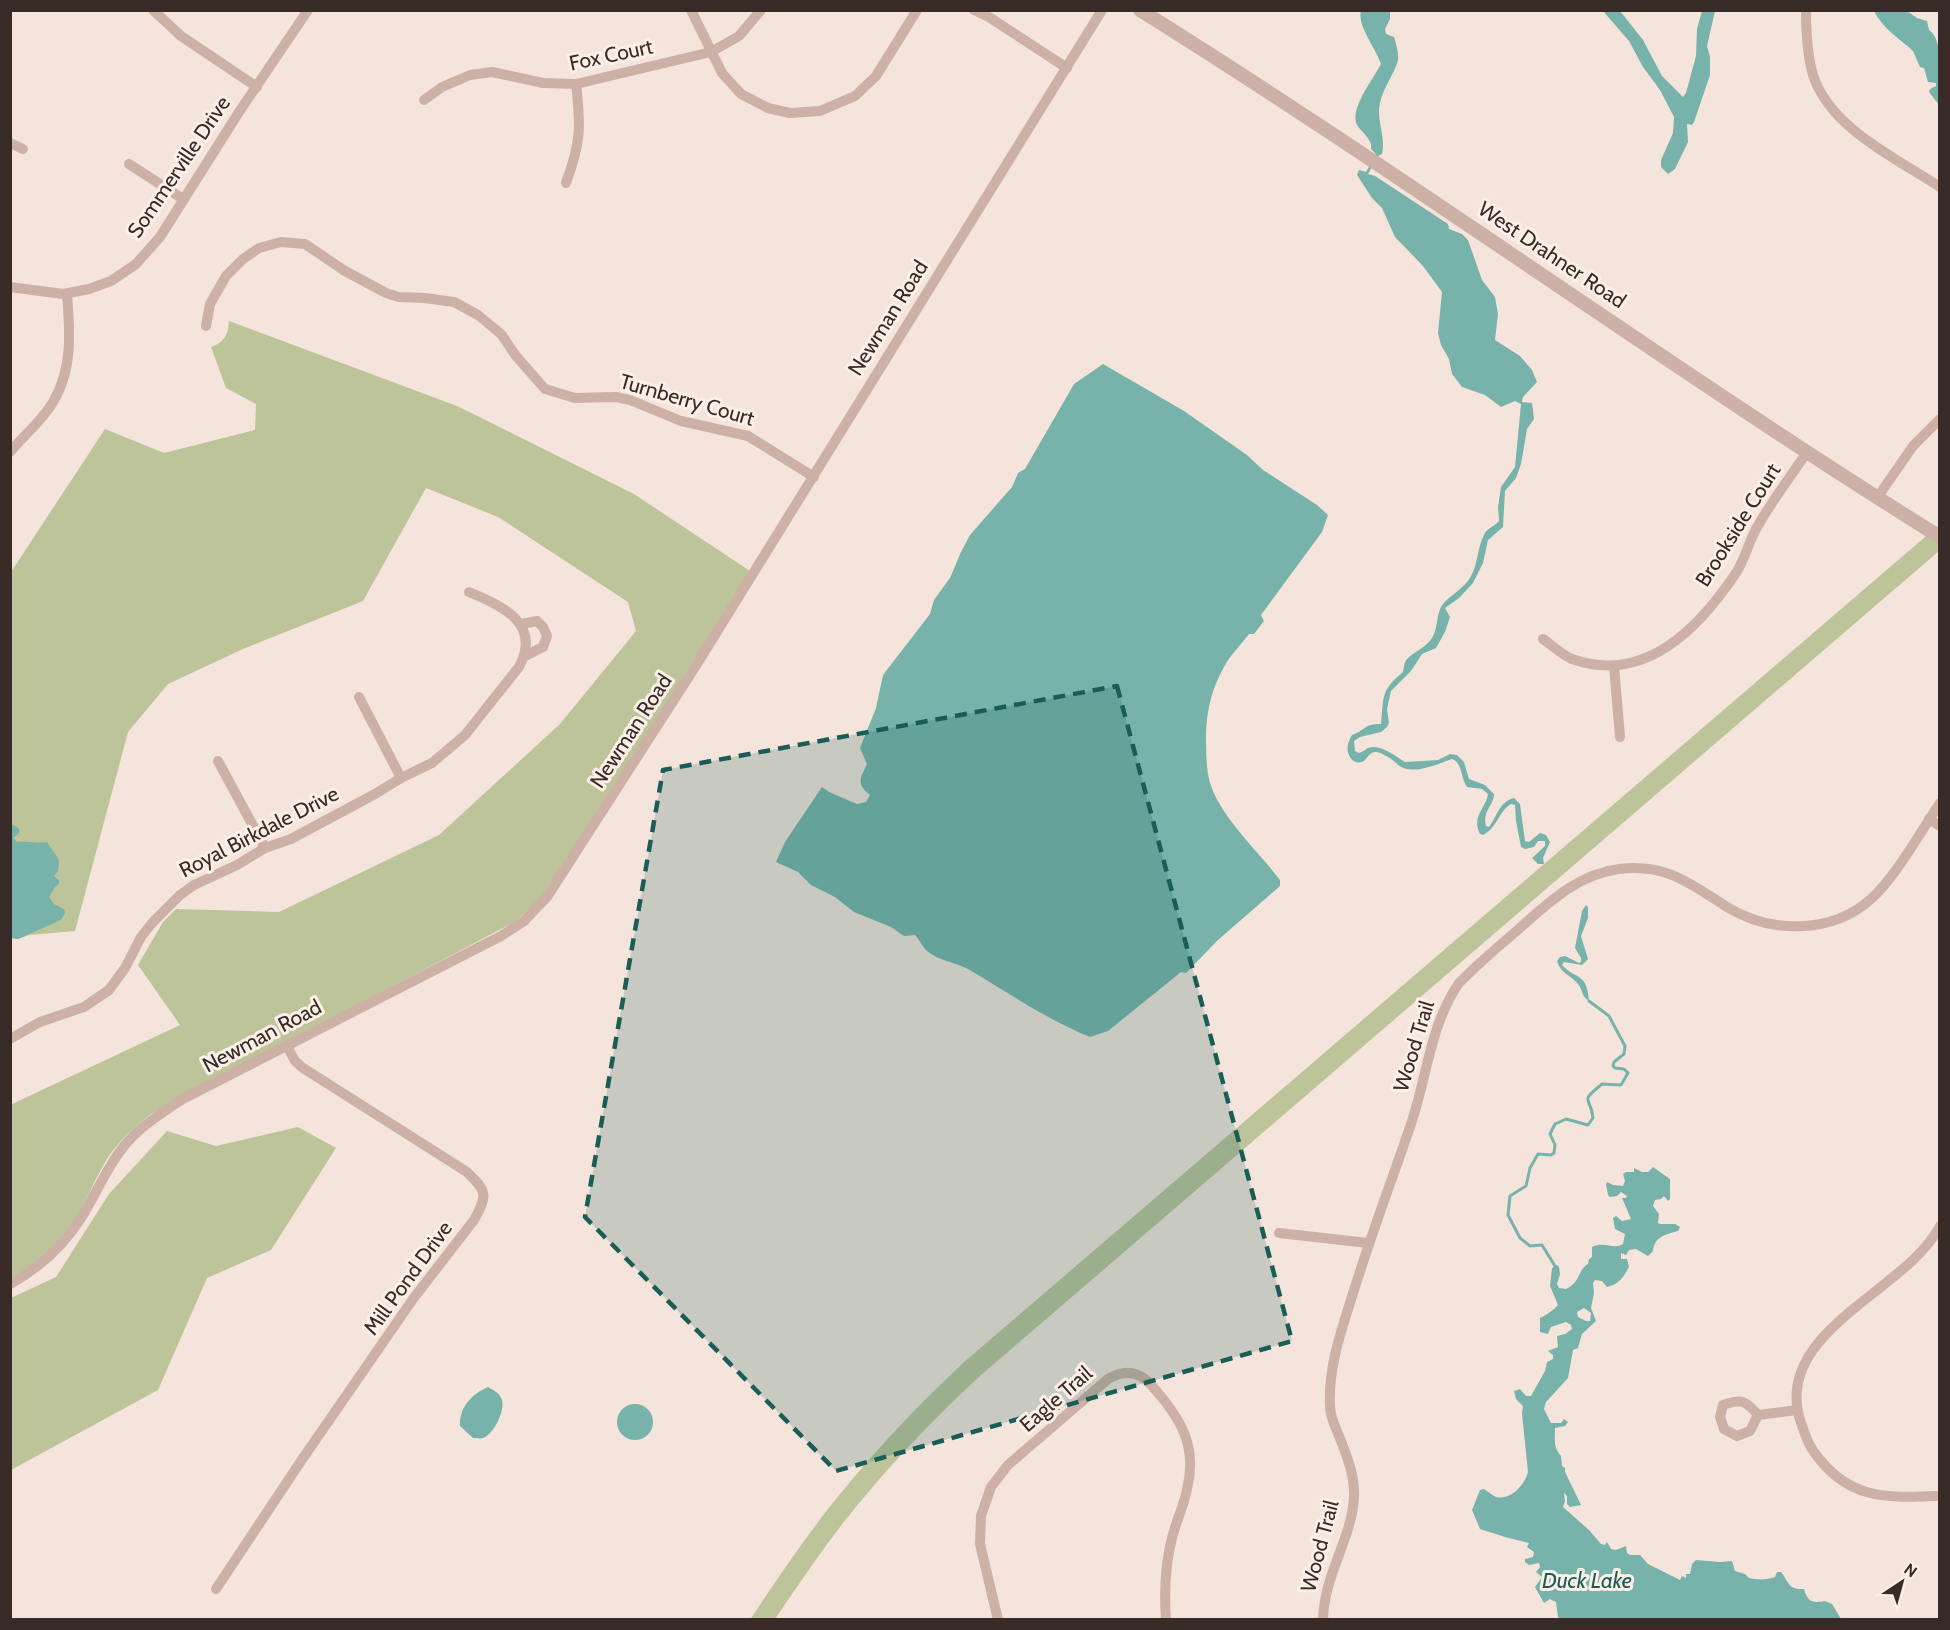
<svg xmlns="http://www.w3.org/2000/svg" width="1950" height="1630" font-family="Cabin,sans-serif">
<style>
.green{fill:#bdc49a}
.water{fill:#78b3ab;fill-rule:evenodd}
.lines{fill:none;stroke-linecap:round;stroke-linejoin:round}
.stream{stroke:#78b3ab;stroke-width:3}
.minor{stroke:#cdb1a6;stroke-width:10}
.tertiary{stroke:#cdb1a6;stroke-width:14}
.marked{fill:#1a5d56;fill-opacity:0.2;stroke:#1a5d56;stroke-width:4.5;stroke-dasharray:12 8;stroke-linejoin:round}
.labels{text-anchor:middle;stroke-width:6;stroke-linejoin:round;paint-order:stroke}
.street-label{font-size:21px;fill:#382a27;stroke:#fbefe8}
.water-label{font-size:22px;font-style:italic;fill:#1a5d56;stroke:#fbefe8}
</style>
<rect width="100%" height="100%" fill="#f4e4db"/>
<!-- green -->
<g class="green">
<path d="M229 321 457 406 634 494 750 571 560 873 541 898 516 921 151 1114C132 1129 116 1143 104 1164 91 1186 83 1211 66 1232 51 1252 31 1265 11 1279L10 1105 180 1025 138 965 163 922 176 909 279 912 439 835 560 724 636 631 628 602 498 517 426 488 363 601 243 649 168 684 128 732 75 931 29 935 18 939 11 938V572L105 429 164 453 255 430 256 404 226 388 211 347C225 342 228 335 229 321Z"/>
<path d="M1939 525V551L980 1376C931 1421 885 1470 843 1523 819 1554 797 1587 775 1619L750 1620C773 1585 796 1551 821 1518 864 1462 912 1411 963 1363Z"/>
<path d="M298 1127 336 1148 271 1250 207 1278 158 1390 11 1470V1298L56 1277 109 1194 167 1131 216 1146Z"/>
</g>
<!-- water -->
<g class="water">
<path d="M1361 11H1390V19L1385 29 1386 34 1394 37C1396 44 1399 53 1398 60 1395 73 1383 88 1380 103 1376 120 1386 136 1382 154L1378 156 1368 174 1375 176 1442 220 1448 224 1449 229 1462 234 1468 240 1482 280 1495 297 1498 314 1495 340 1520 356 1532 370 1537 382 1523 397 1522 402 1532 403 1534 419 1527 429 1521 464 1516 478 1505 491 1503 527 1488 540 1483 563 1473 583 1459 598 1445 608 1450 617 1445 632 1436 648 1422 654 1411 671 1391 691 1387 709 1389 723 1387 727 1381 732 1360 737 1354 741 1355 751 1359 753C1362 752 1365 750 1368 748 1380 743 1395 756 1405 762L1438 760 1450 754 1457 755 1464 762 1469 779 1485 785 1494 794C1494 806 1482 810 1486 826L1489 827C1498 815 1499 802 1514 798L1520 804 1525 841 1529 842 1540 833 1546 835 1550 842 1543 858 1544 864H1538L1532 858 1545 846V841H1538L1534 847 1525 849 1521 847 1516 821 1515 805 1511 804C1499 811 1497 828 1483 835L1480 834C1471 817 1486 808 1488 794L1482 789 1467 787C1460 777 1463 763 1452 759 1437 764 1411 777 1397 764 1392 759 1383 753 1376 752 1366 751 1367 769 1352 760 1345 751 1347 744 1352 735 1366 730 1363 724 1381 724 1384 697 1380 691 1403 672 1404 668 1404 662 1407 659 1415 651 1425 648 1432 638 1438 628 1436 617 1441 607 1446 598 1460 591 1468 581 1479 566 1476 549 1485 533 1488 528 1495 526 1499 521L1498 507 1501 487 1515 467 1521 404 1515 401 1501 407 1485 395 1462 387 1452 374 1449 359 1441 345 1438 333 1442 292 1423 266 1395 237 1382 208 1372 198 1357 175 1359 170 1366 172 1376 154 1371 149V144C1368 136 1361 131 1357 125 1349 109 1374 78 1381 64 1376 48 1357 26 1361 11Z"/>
<path d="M1603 11H1620L1643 40 1662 76 1683 97 1686 93 1696 56 1697 29 1702 11H1715L1707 46 1710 57V75L1694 122 1692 125 1687 124 1688 142 1675 169 1668 174 1661 167V160L1673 133 1674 117 1660 90 1643 67 1629 41Z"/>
<path d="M1874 11H1907L1917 18 1927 21 1929 30C1945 40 1940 87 1939 105L1929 92 1930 89 1936 86V83L1928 82 1924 68 1920 67 1913 51C1900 39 1883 29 1874 11Z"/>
<path d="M1103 364 1184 411 1247 455 1263 470 1317 505 1328 515 1322 532 1261 615 1264 621 1254 634H1249C1241 645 1230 655 1224 667 1212 688 1207 709 1206 733 1206 747 1206 761 1208 774 1214 812 1258 850 1280 880V886L1218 940 1186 973 1181 972 1108 1031 1090 1037C1046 1019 1009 993 968 969 955 962 938 961 926 950 922 946 919 939 915 935L904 936 891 927 854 912 835 897 811 885 798 872 776 862 785 842 822 787 829 792 857 804 866 802 870 795C856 784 860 779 867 764L860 748 876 708 883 675 930 614 934 600 950 578 961 552 970 535 1012 487 1018 473 1025 469 1074 384Z"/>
<path d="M14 825 19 829V833L13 838 17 842C27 840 35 844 47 842L59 860 58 871 54 876 59 880V884L55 887 49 897 54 904 64 909 65 913 61 920 18 939 10 938V826Z"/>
<path d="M1586 905 1588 907V918L1581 936 1588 959 1582 965 1564 962 1562 965C1576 980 1587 972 1589 1001 1581 996 1583 990 1578 984 1571 975 1560 973 1557 961L1560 957 1565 956 1579 963 1581 962V958L1575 948 1582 911Z"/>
<path d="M1634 1168 1642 1172H1648L1653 1167 1670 1179V1199L1668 1201 1664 1196 1661 1199 1655 1200 1653 1206 1659 1214 1658 1223 1660 1224H1675L1680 1227 1678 1231C1666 1234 1654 1237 1653 1251L1648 1256 1636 1249 1629 1250 1626 1255 1621 1253V1259H1627L1629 1267C1623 1278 1619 1284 1607 1287L1602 1281 1595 1280 1593 1283 1594 1293 1591 1308 1596 1321 1582 1334 1578 1348 1573 1350 1568 1378 1546 1402 1544 1409 1551 1423H1561L1564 1419 1568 1422 1565 1426 1555 1428C1555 1440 1553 1447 1561 1456L1562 1466 1565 1468V1472L1581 1505 1570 1507 1567 1504V1496L1564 1493 1565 1501 1563 1507 1589 1530 1601 1544 1605 1545 1607 1542 1611 1549 1616 1550 1626 1546 1627 1553 1630 1555H1640L1648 1564 1680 1580 1682 1576 1686 1578V1574H1690L1692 1564 1696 1560 1720 1562 1732 1561 1735 1571 1745 1574 1749 1578C1758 1580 1767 1580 1775 1577L1777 1572H1781C1789 1582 1788 1590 1804 1589 1808 1603 1813 1603 1825 1601L1832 1604 1841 1619H1560L1558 1617 1556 1602 1550 1599 1544 1603 1535 1587 1542 1577 1536 1572 1540 1567 1539 1563 1529 1565 1525 1562V1559L1533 1557 1534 1552 1527 1547 1529 1543 1505 1537 1480 1529 1472 1510 1480 1490 1484 1489C1487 1491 1492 1495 1496 1497 1511 1501 1525 1484 1528 1472L1522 1414 1523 1406 1516 1399 1514 1391 1520 1389 1526 1396H1531L1545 1371 1547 1362 1553 1359V1355L1548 1351 1558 1347 1557 1336 1565 1334 1572 1329 1571 1325 1566 1322 1551 1327 1548 1334 1540 1332V1318C1546 1315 1554 1310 1558 1305L1550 1286 1552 1268 1557 1265 1559 1267 1560 1274 1557 1284 1559 1288 1566 1289C1581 1282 1578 1269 1588 1264L1589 1259 1592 1257V1247C1604 1241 1614 1250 1623 1244L1625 1234 1615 1229 1613 1218 1616 1216 1622 1221 1631 1219 1622 1198H1626L1627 1196 1621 1192 1617 1196 1610 1197 1608 1195 1606 1184 1607 1182 1613 1185 1623 1186 1625 1181 1623 1174 1626 1172H1634ZM1584 1308 1591 1313 1590 1321H1586L1578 1317 1577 1312Z"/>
<path d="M488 1387C493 1390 500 1393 502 1400 505 1411 494 1434 483 1438 480 1439 477 1438 473 1438L460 1426C459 1407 472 1394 488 1387Z"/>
<circle cx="635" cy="1422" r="18"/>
</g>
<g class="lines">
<!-- stream -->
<path class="stream" d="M1555 1266 1542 1245 1530 1246 1520 1238 1508 1215 1510 1196 1526 1186 1530 1168 1538 1154 1551 1155 1554 1153 1555 1145 1550 1134 1555 1124 1566 1119 1588 1125 1593 1118C1591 1095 1578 1104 1602 1084L1621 1085 1628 1073 1624 1069 1615 1068 1613 1066 1614 1062 1624 1054 1625 1046 1609 1016 1589 1001"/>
<!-- minor -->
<g class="minor">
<path d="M153 10 181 36 257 87"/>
<path d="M691 10 722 73 741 94 768 108 790 113 820 111 855 96 876 76 917 10"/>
<path d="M974 10 989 17 1067 68"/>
<path d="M1806 10C1806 32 1807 54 1813 75 1830 128 1896 158 1940 187"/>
<path d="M424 100 442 87 470 75 492 72 543 83 576 84 711 52 739 36 761 10"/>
<path d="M10 143 23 149"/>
<path d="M129 164 183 199"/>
<path d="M566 183C581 142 581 127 576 84"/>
<path d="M10 287 63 294 89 289 111 281 136 264 160 237 239 112 308 10"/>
<path d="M206 326 210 304 226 276 243 259 259 248 281 242 305 244 345 271 386 293 399 297 425 298 454 302 478 315 501 334 516 356 545 389 575 398 616 397 630 400 681 421 748 436 814 477"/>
<path d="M10 452C24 435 42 421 53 402 73 369 70 331 67 294"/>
<path d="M1877 498 1913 446 1940 419"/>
<path d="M521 624 537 621 543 627 547 636 543 647 525 656"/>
<path d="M1543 639C1552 645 1562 655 1572 659 1645 685 1699 628 1736 573 1746 558 1749 539 1759 524 1773 499 1791 476 1807 452"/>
<path d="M1614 666 1620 737"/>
<path d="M359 697 401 778"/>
<path d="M218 761 265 848"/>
<path d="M1929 819 1940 826"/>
<path d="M10 1039 40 1022 84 1007 109 990 125 968 141 937 153 922 180 895 194 885 237 865 265 848 291 839 375 794 401 778 432 763 465 735 519 667C542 624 503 606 469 592"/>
<path d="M1940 1226C1906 1292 1770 1332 1801 1423 1805 1433 1807 1443 1814 1452 1848 1500 1885 1498 1940 1496"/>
<path d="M1279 1233 1368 1243"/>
<path d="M10 1284C39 1268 64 1245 81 1218 95 1196 105 1171 121 1150 136 1129 159 1115 181 1100L501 936 524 921 547 897 697 664 1102 10"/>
<path d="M1758 1415 1750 1431 1737 1436 1724 1429 1720 1417 1723 1405C1742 1398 1746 1401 1758 1415L1797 1410"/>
<path d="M216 1589 301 1461 413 1299 474 1220C488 1195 487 1191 467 1172L303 1068 295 1061 287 1046"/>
<path d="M998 1620 980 1544 981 1516 991 1487 1008 1465 1108 1379C1125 1369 1140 1371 1152 1386 1180 1417 1198 1446 1187 1489 1184 1506 1176 1521 1172 1538 1165 1565 1164 1592 1166 1620"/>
<path d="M1323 1620C1324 1574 1352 1539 1354 1497 1355 1476 1347 1456 1339 1436 1335 1426 1330 1417 1330 1406 1328 1370 1340 1334 1351 1300 1369 1240 1391 1183 1411 1124 1427 1077 1430 1025 1459 983 1476 966 1494 950 1513 934 1544 907 1576 874 1619 869 1666 863 1691 884 1727 907 1771 934 1832 934 1871 899 1895 878 1921 831 1940 803"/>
</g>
<!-- tertiary -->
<path class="tertiary" d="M1140 10C1411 179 1669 368 1940 537"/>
</g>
<!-- marked area -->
<path class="marked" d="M1117 686 1292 1341 836 1471 585 1217 663 770Z"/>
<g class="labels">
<!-- street labels -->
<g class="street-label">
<text transform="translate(611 55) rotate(-12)" y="7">Fox Court</text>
<text transform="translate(179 167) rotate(-56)" y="7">Sommerville Drive</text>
<text transform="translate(1552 255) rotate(34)" y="7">West Drahner Road</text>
<text transform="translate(888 318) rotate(-58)" y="7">Newman Road</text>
<text transform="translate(687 400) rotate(16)" y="7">Turnberry Court</text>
<text transform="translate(1738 525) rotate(-58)" y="7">Brookside Court</text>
<text transform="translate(631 731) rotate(-57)" y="7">Newman Road</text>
<text transform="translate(259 832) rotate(-27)" y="7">Royal Birkdale Drive</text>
<text transform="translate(262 1036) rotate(-28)" y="7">Newman Road</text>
<text transform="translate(1414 1046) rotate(-73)" y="7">Wood Trail</text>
<text transform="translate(408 1278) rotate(-54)" y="7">Mill Pond Drive</text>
<text transform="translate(1056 1399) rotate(-41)" y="7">Eagle Trail</text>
<text transform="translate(1320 1546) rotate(-75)" y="7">Wood Trail</text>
</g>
<!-- water labels -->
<g class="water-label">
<text x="1587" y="1588">Duck Lake</text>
</g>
</g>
<!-- border -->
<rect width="1950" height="1630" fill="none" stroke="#382a27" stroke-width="24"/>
<!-- north arrow -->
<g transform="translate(1902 1582) rotate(36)" stroke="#fbefe8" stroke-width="4.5" paint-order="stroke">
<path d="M0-4.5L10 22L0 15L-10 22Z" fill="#382a27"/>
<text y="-9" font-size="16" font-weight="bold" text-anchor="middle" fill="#382a27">N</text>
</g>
</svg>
